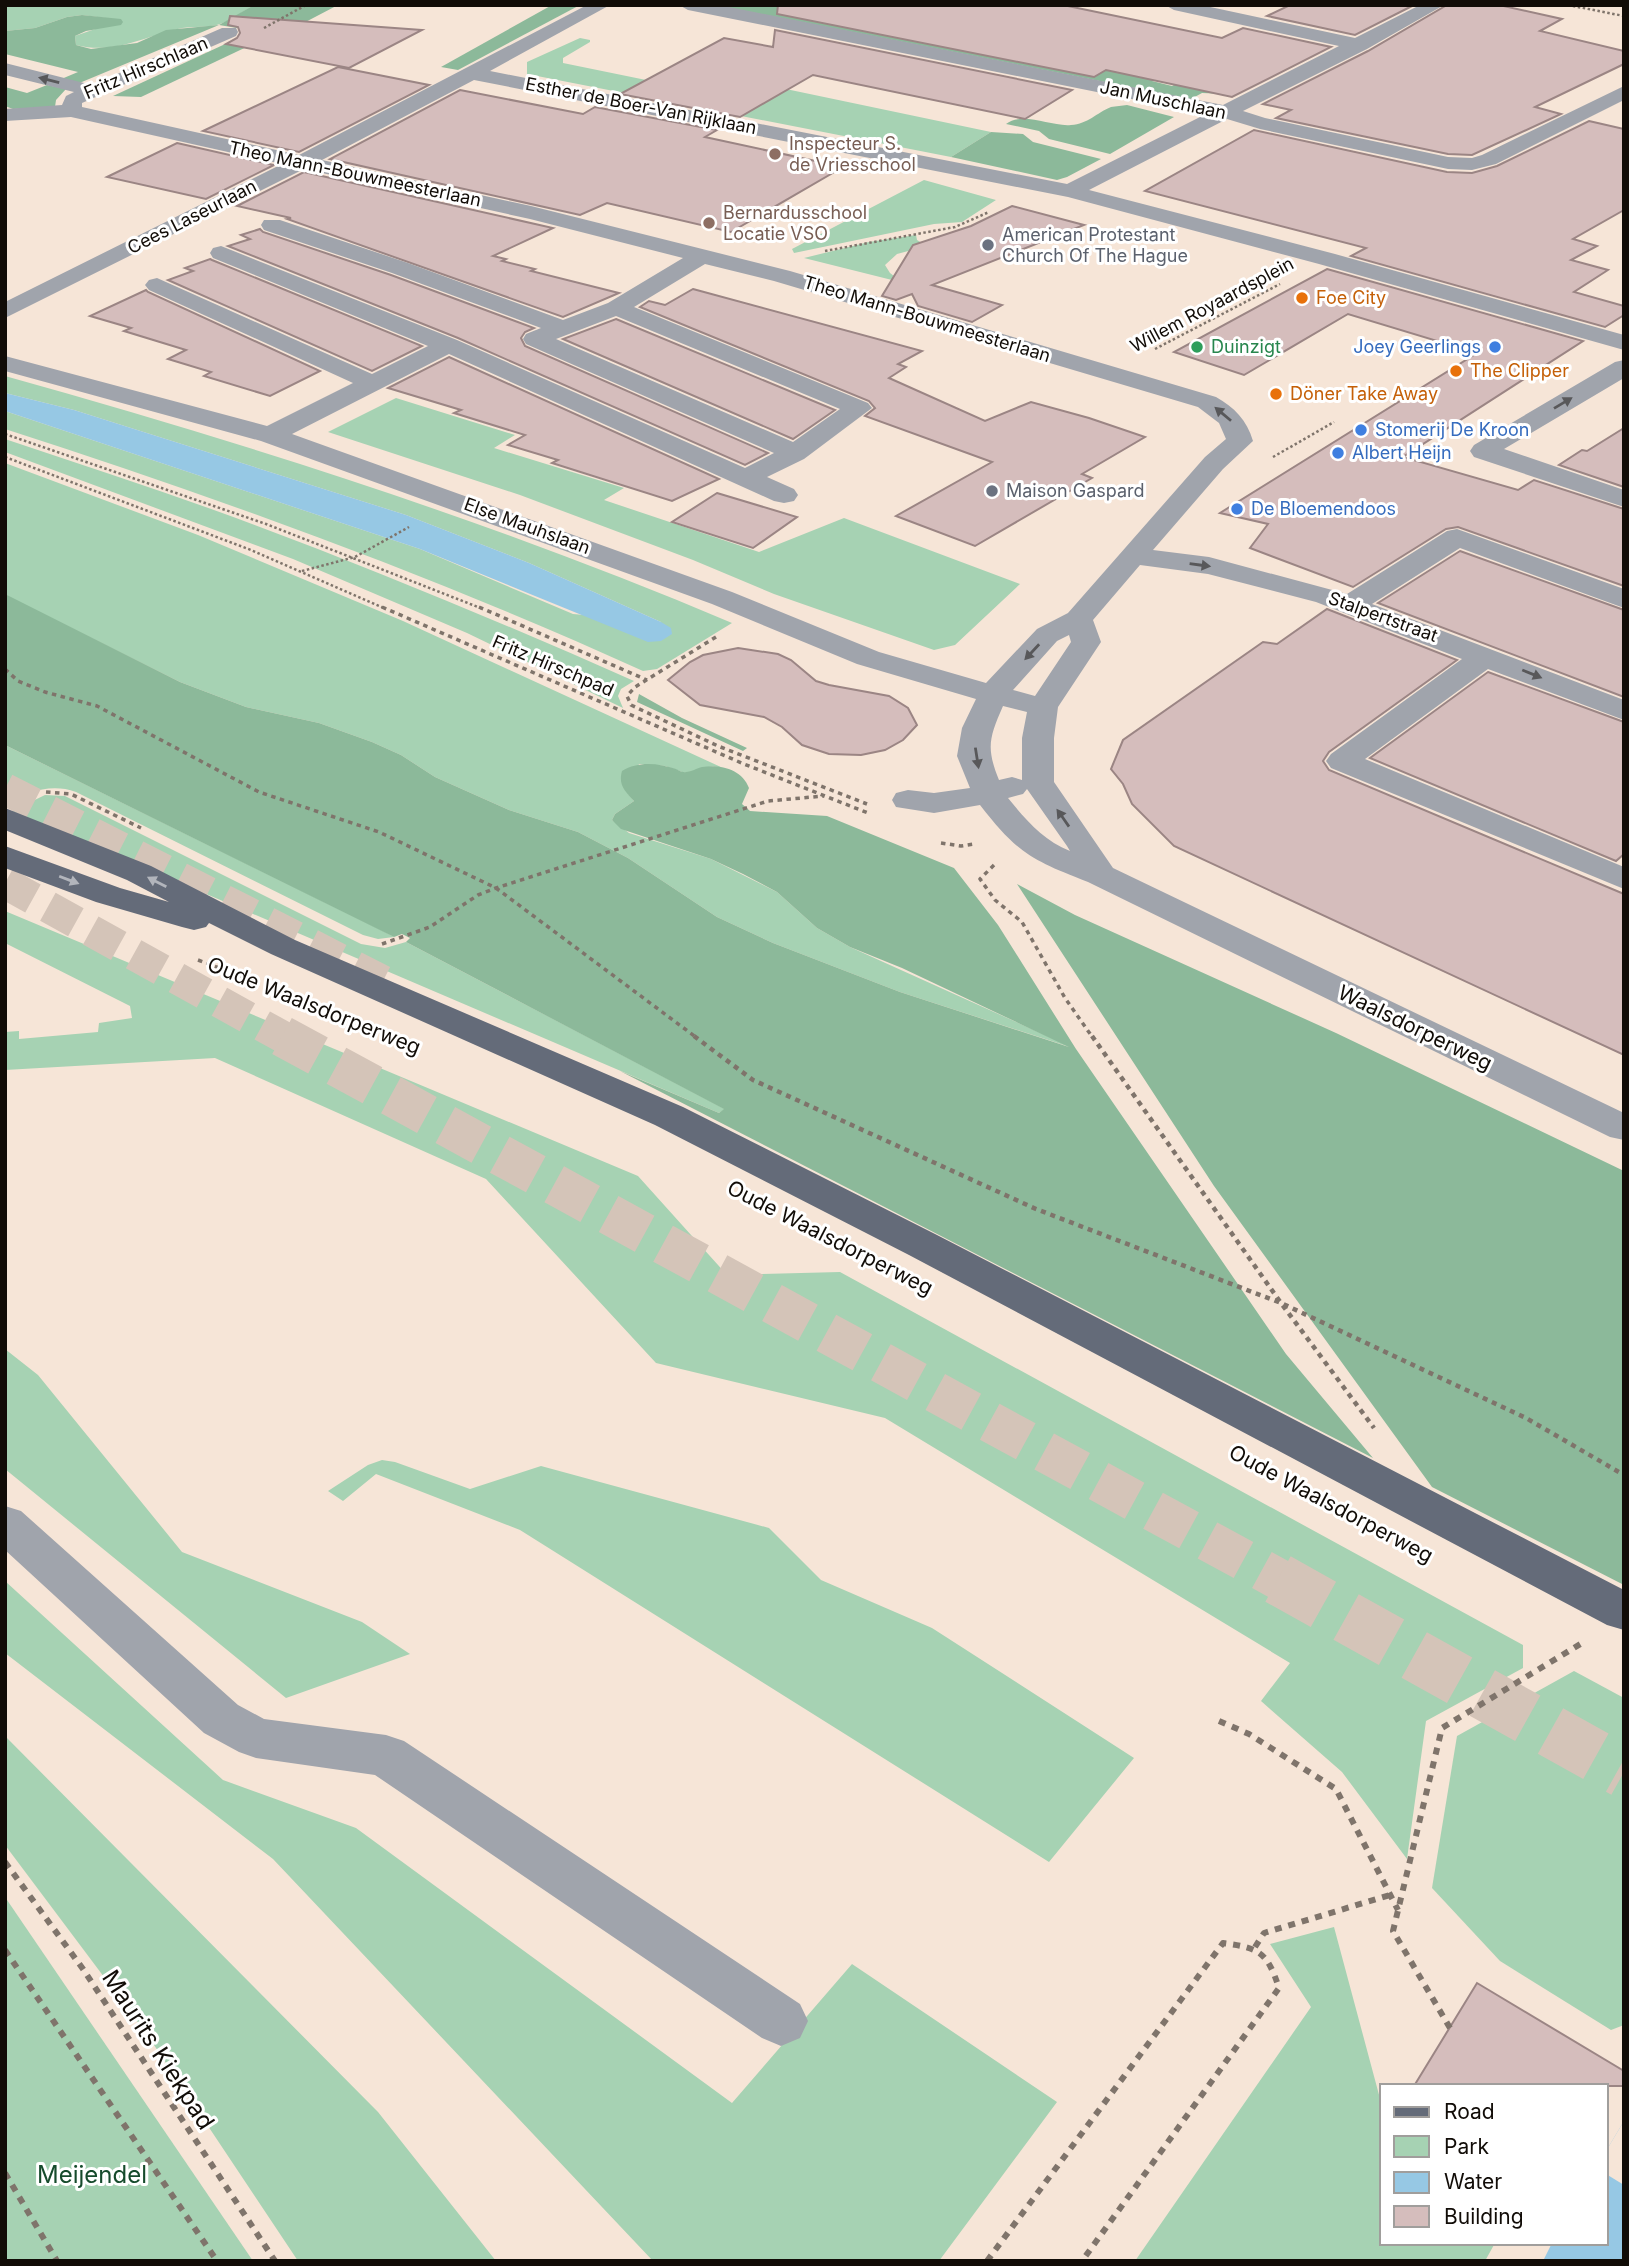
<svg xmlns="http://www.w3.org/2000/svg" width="1629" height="2266" font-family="Inter,sans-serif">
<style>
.green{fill:#a6d2b3}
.forest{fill:#8cb99a}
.water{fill:#96c8e4}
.pier{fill:#f6e5d7}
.building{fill:#d5bdbc;stroke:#9b8584;stroke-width:2}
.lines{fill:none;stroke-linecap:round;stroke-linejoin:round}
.major-tunnel-far2{stroke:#d4c4b8;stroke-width:32;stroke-dasharray:32 17;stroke-linecap:butt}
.major-tunnel-far1{stroke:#d4c4b8;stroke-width:41;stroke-dasharray:41 21;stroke-linecap:butt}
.major-tunnel{stroke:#d4c4b8;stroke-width:52;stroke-dasharray:52 26;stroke-linecap:butt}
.path-far3{stroke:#7f746b;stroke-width:2.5;stroke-dasharray:2.5 2.5;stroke-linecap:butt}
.path-far2{stroke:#7f746b;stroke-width:3.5;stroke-dasharray:4.5 4.5;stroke-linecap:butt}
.path-far1{stroke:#7f746b;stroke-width:4.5;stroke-dasharray:5 5;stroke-linecap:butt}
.path{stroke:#7f746b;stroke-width:6;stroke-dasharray:7 7;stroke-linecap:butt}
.minor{fill:#a0a4ac;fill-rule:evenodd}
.major{fill:#646b79;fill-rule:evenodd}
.oneway{fill:#58585a}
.oneway2{fill:#b2b5bc}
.education-dot{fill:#8d6e63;stroke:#fff;stroke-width:2.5}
.worship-dot{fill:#6b7280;stroke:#fff;stroke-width:2.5}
.food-dot{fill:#e8710a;stroke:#fff;stroke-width:2.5}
.leisure-dot{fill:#2e9e5b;stroke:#fff;stroke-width:2.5}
.shop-dot{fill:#3f7fe0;stroke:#fff;stroke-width:2.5}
.labels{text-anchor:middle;stroke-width:6;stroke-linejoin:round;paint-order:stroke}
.far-street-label{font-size:18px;fill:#110c07;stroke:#fff}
.far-education-label{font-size:18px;fill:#785e54;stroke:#fff;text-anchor:start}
.far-worship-label{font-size:18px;fill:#5b616d;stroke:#fff;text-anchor:start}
.far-food-label{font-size:18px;fill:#c56008;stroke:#fff;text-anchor:start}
.far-leisure-label{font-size:18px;fill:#27864d;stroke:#fff;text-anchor:start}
.far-shop-label{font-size:18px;fill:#366cbe;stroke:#fff;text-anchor:start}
.street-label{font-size:21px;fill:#110c07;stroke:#fff}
.near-street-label{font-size:24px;fill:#110c07;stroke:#fff}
.near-park-label{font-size:24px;fill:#164b2c;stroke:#fff}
</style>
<rect width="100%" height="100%" fill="#f6e5d7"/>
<!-- green -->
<g class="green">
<path d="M5 5H254C243 11 232 20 220 24 209 28 194 26 182 28 145 36 115 55 76 45L75 36 121 20 82 15 67 17 35 28 5 31Z"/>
<path d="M580 38 590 40V42L563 58V63L734 98 762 84 991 132 951 157 527 74V62Z"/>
<path d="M924 180 996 200 962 222 934 224 794 253 792 249Z"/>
<path d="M916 235 917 240 927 246 897 254 885 265 890 273 899 280 896 281 804 258 869 242Z"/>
<path d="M5 376C252 445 496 523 732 623L657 669 643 671C436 577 222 499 5 429V411L420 549 573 614 661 622 529 563 406 515 74 410 5 393Z"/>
<path d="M396 398 515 435 494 448 624 488 604 500 759 552 844 518 1020 584 955 645 934 650 774 594 693 560 520 495 328 432Z"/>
<path d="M5 439C82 465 160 490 236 518 371 568 503 623 634 681L621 689 618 696 623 708 467 633 293 559 5 452Z"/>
<path d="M5 463 198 535 403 621 723 768 713 766 685 773 665 766 639 764 628 794 634 801 615 814 612 820 629 833 711 859 777 892 817 928 850 947 1076 1049 900 992 773 943 717 917 628 858 578 832 509 810 435 777 401 755 372 742 319 723 246 707 180 682 11 598 5 594Z"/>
<path d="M5 745 381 930 394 937 378 939 363 935 76 792C50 783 28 792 5 805Z"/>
<path d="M45 795 65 796 361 944 385 948 406 942 725 1109 719 1113 12 811Z"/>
<path d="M5 911 638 1176 727 1275 840 1272 1523 1645V1668L1426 1721 1407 1859 1342 1772 1261 1701 1290 1663 885 1418 656 1363 486 1179 215 1058 5 1070V1032L19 1031V1039L98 1032 99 1023 132 1018 130 1006 5 943Z"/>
<path d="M5 1349 38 1375 182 1552 362 1622 410 1654 286 1698 5 1469Z"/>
<path d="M382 1460 395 1462 470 1489 541 1466 769 1528 821 1580 932 1628 1134 1758 1049 1862 520 1530 376 1474 343 1501 328 1491 368 1465Z"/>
<path d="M5 1581 223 1780 356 1828 732 2103 852 1964 1057 2102 939 2261H653L273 1859 5 1653Z"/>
<path d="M1574 1671 1624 1698V2025L1611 2030 1500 1961 1432 1888 1457 1736Z"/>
<path d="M5 1736 378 2112 496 2261H298L146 2033 5 1845Z"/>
<path d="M5 1897 253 2261H5Z"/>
<path d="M1334 1927 1382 2106V2243H1495L1485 2261H1135L1311 2007 1270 1944Z"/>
</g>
<!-- forest -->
<g class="forest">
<path d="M254 5H338L273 39 255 31 219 25 77 84 59 80 78 72 5 54V31L35 28 67 17 82 15 121 19 123 22 121 25 86 31 75 36 76 45 91 49 137 43 166 30 219 25Z"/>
<path d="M552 5H580L458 70 441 67Z"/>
<path d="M715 5H788L1167 72 1152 81 1172 86 1189 77 1226 94 1202 93 1191 99Z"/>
<path d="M236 39 257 42 141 97 113 96Z"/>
<path d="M47 85 66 89 56 100 55 107 13 109 5 106V87L27 93Z"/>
<path d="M1127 105 1174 117 1110 154 1049 139 1039 131 1006 124C1023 111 1051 127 1071 125 1088 124 1096 113 1111 107 1116 106 1122 106 1127 105Z"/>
<path d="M991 132 1023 134 1033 142 1101 159 1067 177 1057 180 951 157Z"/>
<path d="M5 594 180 682 246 707 319 723 372 742 401 755 435 777 509 810 578 832 628 858 717 917 773 943 900 992 1069 1047 902 968 850 947 817 928 777 892 743 874 711 859 621 829 612 820 615 814 634 801C625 791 618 785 622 771 638 761 658 763 676 769 678 770 683 773 686 772 691 772 697 768 702 767 720 764 742 769 749 788L742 804 750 811 827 816 954 868 998 925 1076 1049 1286 1354 1373 1458 620 1071 719 1113 724 1109 406 942 410 938 402 934 394 937 5 745Z"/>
<path d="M639 694 682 718 747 748 743 751 637 702Z"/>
<path d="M1017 884 1075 915 1336 1033 1624 1171V1585L1432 1487 1214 1186Z"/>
</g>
<!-- water -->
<g class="water">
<path d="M5 393 74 410 406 515 529 563 661 622 671 628 672 634 661 641 648 642 420 549 5 411Z"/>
<path d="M1624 2121V2261H1543L1552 2243H1606V2151Z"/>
</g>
<!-- pier -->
<path class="pier" d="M1624 2121V2185L1606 2174V2151Z"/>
<!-- building -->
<g class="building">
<path d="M778 5H1063L1222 38 1243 28 1331 47 1232 97 1106 70 1094 77 777 14Z"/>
<path d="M1290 5H1414L1355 35 1267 16Z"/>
<path d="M1447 5H1499L1562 19 1540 31 1624 51V64L1535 107 1561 114 1472 155 1448 154 1276 118 1291 110 1263 104 1368 51Z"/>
<path d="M230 16 422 30 349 68 226 44 237 38 240 33 238 27 228 25Z"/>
<path d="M775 30 1072 90 1025 119 813 75 740 117 620 94 724 38 773 47Z"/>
<path d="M338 67 429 85 299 152 203 131Z"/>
<path d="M460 90 583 114 595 107 717 130 705 137 843 167 731 232 607 203 580 215 330 159Z"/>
<path d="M1589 121 1624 129V210L1573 239 1597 246 1571 260 1608 270 1574 292 1624 306V315L1605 327 1351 256 1366 248 1145 191 1254 130 1447 172 1472 173 1497 166Z"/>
<path d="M177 143 274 165 206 199 107 177Z"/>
<path d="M304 172 553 228 493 256 506 259 502 261 535 269 531 271 619 293 563 317 287 219 291 218 237 206Z"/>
<path d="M1012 206 1084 225 932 285 1002 305 972 322 918 306 912 294 896 300 882 296 913 245 971 226Z"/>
<path d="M260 229 263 232 391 275 534 328 525 332 521 338 525 346 768 453 745 465 458 338 228 246 250 239 241 235Z"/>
<path d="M210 259 212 260 422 346 372 371 168 280 193 271 185 268Z"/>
<path d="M1327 269 1583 341 1403 457 1518 490 1534 480 1624 509V586L1458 527 1446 529 1353 587 1250 548 1268 524 1220 513 1477 353 1348 314 1244 375 1174 352Z"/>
<path d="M693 289 922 351 898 364 906 367 889 378 985 421 1031 402 1089 418 1145 437 1082 474 1092 478 975 546 896 516 992 462 865 416 875 408 869 401 640 307 649 301 665 305Z"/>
<path d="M146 290 148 292 320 371 270 396 204 376 211 372 168 359 186 350 124 331 131 328 90 316Z"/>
<path d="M616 319 835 410 793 439 563 339Z"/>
<path d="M449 357 719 479 672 501 552 463 558 460 508 445 525 435 454 413 461 410 388 388Z"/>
<path d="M1624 428V487L1559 465 1582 450 1587 451Z"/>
<path d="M717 493 797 517 753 548 672 522Z"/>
<path d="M1460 551 1624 610V697L1378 603Z"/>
<path d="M1327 609 1457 660 1329 752 1323 761 1329 770 1624 894V1055L1174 846 1132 804 1123 784 1111 769 1123 740 1263 642 1277 644Z"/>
<path d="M738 648 778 654 791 660 816 681 829 685 889 696 908 708 917 725 903 740 885 750 861 755 829 754 802 745 782 727 764 717 700 705 668 680 690 662 703 655Z"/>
<path d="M1488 672 1624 722V854L1616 861 1370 758Z"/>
<path d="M1477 1983 1624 2071V2086H1414Z"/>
</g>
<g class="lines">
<!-- major-tunnel-far2 -->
<g class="major-tunnel-far2">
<path d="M5 789 388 984"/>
<path d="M5 883 285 1038"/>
</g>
<!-- major-tunnel-far1 -->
<path class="major-tunnel-far1" d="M282 1036 1282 1581"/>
<!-- major-tunnel -->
<path class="major-tunnel" d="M1278 1579 1624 1772"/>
<!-- path-far3 -->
<g class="path-far3">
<path d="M1568 5 1624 16"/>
<path d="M264 28 306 5"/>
<path d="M825 251 955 227 989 212"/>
<path d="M1155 349 1280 284"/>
<path d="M5 434 266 524 483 609"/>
<path d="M5 457 251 550 386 609"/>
<path d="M1273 457 1334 422"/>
<path d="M302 571 355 557 409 527"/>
</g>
<!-- path-far2 -->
<g class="path-far2">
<path d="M382 607 744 764 868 813"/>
<path d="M479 607 647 680"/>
<path d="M716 637 635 687 627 696 631 705 718 746 867 804"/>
<path d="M5 669 18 681 45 692 97 706 259 792 379 832 496 888 697 1038"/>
<path d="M46 792 71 794 141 828"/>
<path d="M941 843 961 846 974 844"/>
<path d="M994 865 980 879 995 900 1022 922 1065 998 1093 1038"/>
<path d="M382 944 430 927 478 895 496 888 768 801 824 796"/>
<path d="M198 960 259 983"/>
</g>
<!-- path-far1 -->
<g class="path-far1">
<path d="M694 1036 753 1080 1036 1209 1281 1303 1526 1418 1624 1475"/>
<path d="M1092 1036 1281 1303 1374 1428"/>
</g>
<!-- path -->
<g class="path">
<path d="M1219 1721 1249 1734 1336 1789 1398 1910"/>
<path d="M5 1862 83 1969 275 2261"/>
<path d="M1255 1947 1264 1933 1390 1895"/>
<path d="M5 1950 217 2261"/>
<path d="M1450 2028 1393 1931 1442 1728 1582 1643"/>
<path d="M5 2173 57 2261"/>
<path d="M987 2261 1223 1943C1260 1948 1267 1952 1279 1988L1082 2261"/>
</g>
<!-- minor -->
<g class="minor">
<path d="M587 5H610L490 71 1067 184 1206 114 688 10 679 5H719L1223 105 1339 46 1174 10 1165 5H1201L1355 38 1420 5H1444L1367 49 1243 111 1265 118 1448 157 1472 158 1482 155 1624 86V100L1496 164 1472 170 1448 169 1260 129 1227 119 1089 190 1335 254 1624 335V350L1319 264 1068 197 474 80 322 160 531 206 790 271 1216 397C1234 407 1247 420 1253 441L1223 469 1153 550 1209 557 1347 594 1447 531 1457 529 1624 589V608L1460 548 1372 604 1624 700V720L1488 669 1365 759 1624 867V889L1331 768 1326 761 1331 754 1462 659 1316 602 1208 574 1140 565 1093 620 1101 642 1058 707 1054 738V782L1113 868 1624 1113V1140L1610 1137 1088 882C1032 860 1018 854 980 805L934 813 896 807 892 800 896 793 908 790 934 793 970 788 957 756 962 728 976 699 857 664 712 604 261 441 5 371V356L267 426 353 383 149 290 145 285 149 280 157 278 372 374 428 346 213 258 210 253 213 248 221 246 457 340 745 468 774 453 526 344 523 339 526 334 541 328 392 273 264 230 261 225 264 220H280L408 263 563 320 608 303 683 258 530 219 304 169 5 318V302L282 164 71 117 5 121V109L62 105 66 96 74 92 5 75V63L92 85 222 28H236L238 32 236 36 82 103V107L299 155ZM705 264 774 281 1198 407 1219 423 1226 439 1205 457 1068 613 1037 629 986 683 879 652 732 592 292 434 449 354 774 501 784 503 794 501 798 495 794 489 767 477 804 459 872 408 868 403 634 307ZM616 316 840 409 793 442 556 339ZM1069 635 1071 642 1035 696 1013 690 1057 641ZM1003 706 1027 712 1022 738V780L1012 777 999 780C986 748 989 738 1003 706ZM1027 789 1067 846 1070 851C1043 840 1026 820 1008 798L1023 794Z"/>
<path d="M1624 360V378L1504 449 1624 490V507L1474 457 1470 451 1474 445 1615 362Z"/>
<path d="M5 1506 21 1511 238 1705 264 1719 386 1735 404 1741 800 2004 808 2021 800 2038 781 2046 762 2038 375 1775 256 1758 239 1752 204 1733 5 1550Z"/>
</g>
<!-- major -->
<path class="major" d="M5 808 151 866 295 940 683 1107 937 1235 1624 1590V1630L1607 1625 909 1255 655 1125 271 954 209 923 206 927 194 930 182 927 96 902 5 868V846L120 888 169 902 127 880 5 830Z"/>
</g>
<!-- one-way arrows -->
<defs><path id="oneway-solid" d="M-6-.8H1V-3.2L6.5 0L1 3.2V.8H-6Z" transform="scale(1.75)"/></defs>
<g class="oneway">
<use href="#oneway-solid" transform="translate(49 80) rotate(-166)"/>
<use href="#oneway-solid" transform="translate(1563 403) rotate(-31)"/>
<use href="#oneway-solid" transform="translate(1223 414) rotate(-140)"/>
<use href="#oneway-solid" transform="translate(1200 565) rotate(8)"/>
<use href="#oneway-solid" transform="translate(1032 652) rotate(133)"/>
<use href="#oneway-solid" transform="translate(1532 674) rotate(22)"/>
<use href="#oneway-solid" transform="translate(977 758) rotate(81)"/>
<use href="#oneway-solid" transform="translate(1063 818) rotate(-125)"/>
</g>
<g class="oneway2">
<use href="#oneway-solid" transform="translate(69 880) rotate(21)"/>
<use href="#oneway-solid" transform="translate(157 882) rotate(-153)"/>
</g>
<!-- markers -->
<g class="education-dot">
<circle cx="775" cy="154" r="7"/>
<circle cx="709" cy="223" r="7"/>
</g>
<g class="worship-dot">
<circle cx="988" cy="245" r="7"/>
<circle cx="992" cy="491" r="7"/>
</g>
<g class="food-dot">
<circle cx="1302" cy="298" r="7"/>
<circle cx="1456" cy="371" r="7"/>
<circle cx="1276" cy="394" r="7"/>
</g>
<circle class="leisure-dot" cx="1197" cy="347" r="7"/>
<g class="shop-dot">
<circle cx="1495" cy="347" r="7"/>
<circle cx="1361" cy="430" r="7"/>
<circle cx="1338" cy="453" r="7"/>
<circle cx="1237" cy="509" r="7"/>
</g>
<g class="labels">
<!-- far-street labels -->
<g class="far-street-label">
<text transform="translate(146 68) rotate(-23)" y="6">Fritz Hirschlaan</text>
<text transform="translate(1163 100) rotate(12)" y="6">Jan Muschlaan</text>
<text transform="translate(641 106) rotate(11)" y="6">Esther de Boer-Van Rijklaan</text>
<text transform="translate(355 174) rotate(12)" y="6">Theo Mann-Bouwmeesterlaan</text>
<text transform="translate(192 217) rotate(-27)" y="6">Cees Laseurlaan</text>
<text transform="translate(1212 305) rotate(-28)" y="6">Willem Royaardsplein</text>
<text transform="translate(927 319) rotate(17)" y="6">Theo Mann-Bouwmeesterlaan</text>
<text transform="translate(527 526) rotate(20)" y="6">Else Mauhslaan</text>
<text transform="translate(1383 617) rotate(20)" y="6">Stalpertstraat</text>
<text transform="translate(553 666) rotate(23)" y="6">Fritz Hirschpad</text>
</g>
<!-- far-education labels -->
<g class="far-education-label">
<text x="789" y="150">Inspecteur S.<tspan x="789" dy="21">de Vriesschool</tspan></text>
<text x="723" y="219">Bernardusschool<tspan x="723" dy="21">Locatie VSO</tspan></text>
</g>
<!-- far-worship labels -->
<g class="far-worship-label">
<text x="1002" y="241">American Protestant<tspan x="1002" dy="21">Church Of The Hague</tspan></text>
<text x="1006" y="497">Maison Gaspard</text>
</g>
<!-- far-food labels -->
<g class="far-food-label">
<text x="1316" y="304">Foe City</text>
<text x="1470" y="377">The Clipper</text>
<text x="1290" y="400">Döner Take Away</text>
</g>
<!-- far-leisure labels -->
<g class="far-leisure-label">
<text x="1211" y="353">Duinzigt</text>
</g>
<!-- far-shop labels -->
<g class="far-shop-label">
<text x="1481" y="353" text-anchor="end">Joey Geerlings</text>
<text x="1375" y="436">Stomerij De Kroon</text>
<text x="1352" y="459">Albert Heijn</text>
<text x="1251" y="515">De Bloemendoos</text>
</g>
<!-- street labels -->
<g class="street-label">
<text transform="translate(314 1006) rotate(22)" y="7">Oude Waalsdorperweg</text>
<text transform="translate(1415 1028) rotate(26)" y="7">Waalsdorperweg</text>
<text transform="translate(830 1238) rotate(27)" y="7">Oude Waalsdorperweg</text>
<text transform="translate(1331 1504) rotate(28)" y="7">Oude Waalsdorperweg</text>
</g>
<!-- near-street labels -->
<g class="near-street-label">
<text transform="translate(158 2050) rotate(57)" y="8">Maurits Kiekpad</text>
</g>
<!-- near-park labels -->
<g class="near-park-label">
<text x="92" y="2183">Meijendel</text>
</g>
</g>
<!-- border -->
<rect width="1629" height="2266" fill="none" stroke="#110c07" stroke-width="14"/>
<!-- legend -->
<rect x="1380" y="2084" width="228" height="161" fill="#ffffff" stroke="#a09e9c" stroke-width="2"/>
<rect x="1394" y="2107" width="35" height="10" fill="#646b79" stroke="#a09e9c" stroke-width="2"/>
<text x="1444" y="2119" font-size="21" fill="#110c07">Road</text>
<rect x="1394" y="2136" width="35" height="21" fill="#a6d2b3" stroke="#a09e9c" stroke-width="2"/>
<text x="1444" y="2154" font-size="21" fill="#110c07">Park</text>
<rect x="1394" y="2172" width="35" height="21" fill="#96c8e4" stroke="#a09e9c" stroke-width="2"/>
<text x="1444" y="2189" font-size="21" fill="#110c07">Water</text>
<rect x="1394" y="2206" width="35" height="21" fill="#d5bdbc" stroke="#a09e9c" stroke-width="2"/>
<text x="1444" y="2224" font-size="21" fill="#110c07">Building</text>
</svg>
